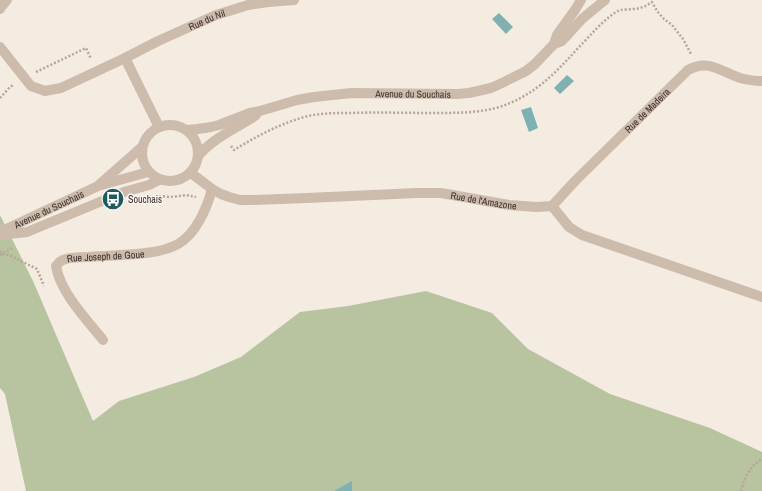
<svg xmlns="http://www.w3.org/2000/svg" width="762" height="491" font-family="'Archivo Narrow',sans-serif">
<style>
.green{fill:#b8c4a0}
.water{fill:#7fb0b2}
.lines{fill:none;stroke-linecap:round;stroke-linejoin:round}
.path{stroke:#b9a596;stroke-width:2.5;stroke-dasharray:2 2;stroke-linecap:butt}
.service{stroke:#cdbbac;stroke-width:10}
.minor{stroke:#cdbbac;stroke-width:10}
.labels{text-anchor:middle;stroke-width:3;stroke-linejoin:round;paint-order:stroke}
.street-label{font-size:10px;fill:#3b302b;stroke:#fbf5ee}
.poi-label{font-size:10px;fill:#3b302b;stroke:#fbf5ee;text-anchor:start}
</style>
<rect width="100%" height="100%" fill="#f4ebe1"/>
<!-- green -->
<path class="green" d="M0 215 33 281 93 421 119 401 194 377 241 357 300 312 348 306 426 291 492 313 528 349 610 394 710 428 762 452V491H26L5 394 0 388Z"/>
<!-- water -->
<g class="water">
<path d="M499 13 513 27 506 34 492 19Z"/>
<path d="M567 75 574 81 560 94 554 88Z"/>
<path d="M531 107 538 128 529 132 521 110Z"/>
<path d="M352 481V491H334Z"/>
</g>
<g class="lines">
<!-- path -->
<g class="path">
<path d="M36 72 86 48 91 59"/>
<path d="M0 98 9 88 14 84"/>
<path d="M231 146 234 150C257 136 281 123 308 116 322 113 336 113 350 113 379 112 407 113 435 113 456 113 476 113 496 108 531 98 554 75 578 48 588 38 597 27 608 18 612 15 616 11 621 10 624 9 629 10 633 9 640 9 646 6 652 2L657 11 664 19 672 25 683 39 691 54"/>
<path d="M159 196 170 197 186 195 196 197"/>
<path d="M0 251 2 254 9 255 37 269 44 286"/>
<path d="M0 255 12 248"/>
<path d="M741 491C744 478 750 466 762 459"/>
</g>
<!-- service -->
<path class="service" d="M0 235 27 232 124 192 149 185 159 180"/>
<!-- minor -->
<g class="minor">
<path d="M0 9 1 7 7 0"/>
<path d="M554 44 557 35 575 10 581 0"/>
<path id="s1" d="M0 47 31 86 45 91 61 88 125 58 158 41 216 15 248 5 268 2 294 0"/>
<path d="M125 58 159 127"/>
<circle cx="170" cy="153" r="28"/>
<path id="s2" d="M186 130 198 129 211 127 219 125 250 113 260 111 297 100 314 97 351 93 457 94 469 93 491 88 504 82 526 71 535 64 554 44 562 41 582 19 605 0"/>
<path d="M199 155C213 139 234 129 252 118L256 115"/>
<path id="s3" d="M191 173 212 189 221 194 229 197 240 200H252L307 198 417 193H441L509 205 536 207 552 206 569 227 582 235 762 297"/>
<path d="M100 184 142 147"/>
<path id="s4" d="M552 206 576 180 688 70C709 59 720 71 740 78 748 80 755 81 762 81"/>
<path id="s5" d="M0 232 98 186 148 172"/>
<path id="s6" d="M103 340C87 320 60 292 56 266 58 264 59 262 61 261 67 257 80 257 88 257 114 254 155 257 178 244 196 234 207 208 212 189"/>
</g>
</g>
<!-- icons -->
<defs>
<g id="bus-disc" transform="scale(1.15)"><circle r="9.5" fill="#1f5a5e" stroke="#fbf5ee"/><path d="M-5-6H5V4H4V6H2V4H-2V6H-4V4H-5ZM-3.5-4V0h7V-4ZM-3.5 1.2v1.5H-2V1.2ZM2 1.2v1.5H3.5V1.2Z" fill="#fff"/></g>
</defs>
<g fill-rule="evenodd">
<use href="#bus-disc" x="113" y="199"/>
</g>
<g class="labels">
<!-- street labels -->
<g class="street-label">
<text dy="4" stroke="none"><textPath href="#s1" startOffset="242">Rue du Nil</textPath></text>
<text dy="4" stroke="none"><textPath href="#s2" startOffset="232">Avenue du Souchais</textPath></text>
<text dy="4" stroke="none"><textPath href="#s4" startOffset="135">Rue de Madeira</textPath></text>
<text dy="4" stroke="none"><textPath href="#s3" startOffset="301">Rue de l'Amazone</textPath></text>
<text dy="4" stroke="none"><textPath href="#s5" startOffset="54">Avenue du Souchais</textPath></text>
<text dy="4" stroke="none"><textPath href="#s6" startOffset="141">Rue Joseph de Goue</textPath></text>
</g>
<!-- poi labels -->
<g class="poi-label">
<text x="128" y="203">Souchais</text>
</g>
</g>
</svg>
